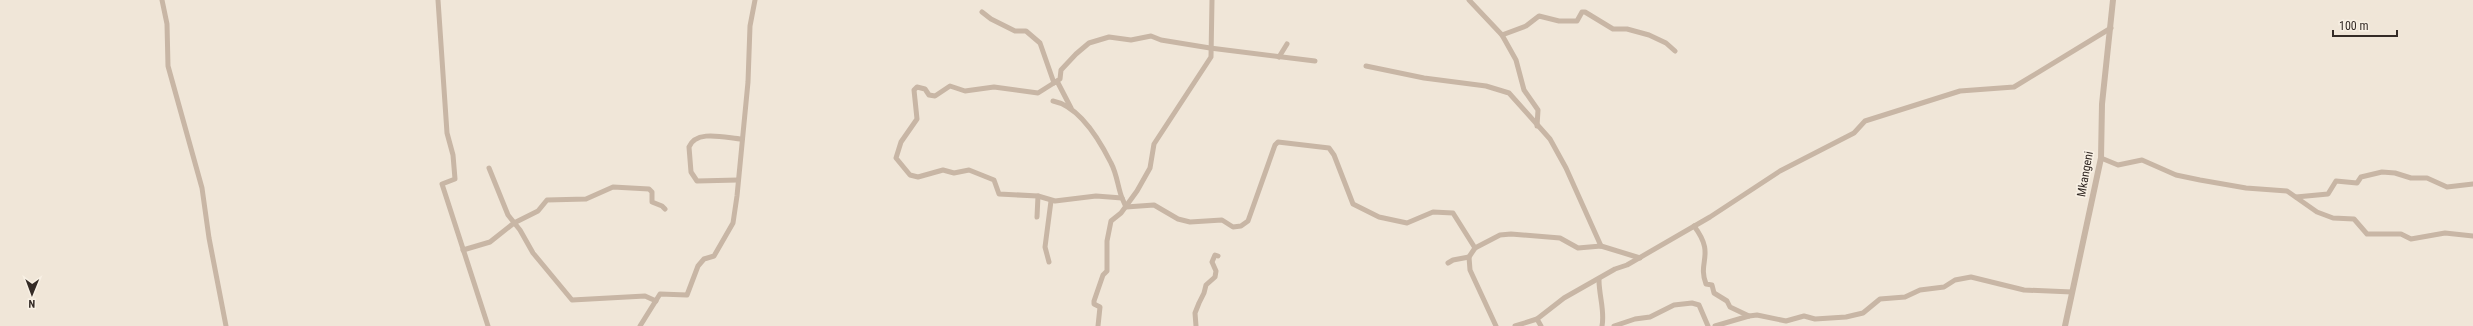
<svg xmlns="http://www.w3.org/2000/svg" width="2473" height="326" font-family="'Roboto Condensed',sans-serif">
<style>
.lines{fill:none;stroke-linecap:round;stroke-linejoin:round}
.minor{stroke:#c8b6a5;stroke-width:5}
.tertiary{stroke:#c8b6a5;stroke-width:6}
.labels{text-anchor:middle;stroke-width:3.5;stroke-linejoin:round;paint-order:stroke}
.street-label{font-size:12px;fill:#342b26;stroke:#f8f0e4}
</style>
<rect width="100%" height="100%" fill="#f0e6d8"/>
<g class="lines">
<!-- minor -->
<g class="minor">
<path d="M162 0 167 24 168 66 202 188 209 238 226 326"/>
<path d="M438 0 447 133 453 155 455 179 442 184 488 326"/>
<path d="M1469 0 1502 35 1516 60 1524 90 1538 110 1537 126"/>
<path d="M982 12 991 19 1015 31H1026L1040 43 1054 83"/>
<path d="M1502 35 1526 26 1539 16 1559 21H1577L1582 12H1585L1613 29H1627L1649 35 1666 43 1675 51"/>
<path d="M1279 57 1287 44"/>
<path d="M1366 66 1424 78 1486 86 1509 93 1550 139 1566 168 1601 246"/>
<path d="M1057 81 1060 79 1061 70 1076 54 1089 43 1109 37 1131 40 1151 36 1161 40 1210 48 1315 61"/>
<path d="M1053 101C1079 106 1100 141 1111 163 1117 174 1118 188 1122 198"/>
<path d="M1071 108 1057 81 1038 93 994 87 965 91 950 86 935 96 929 95 925 89 917 87 914 90 917 119 901 142 896 158 910 175 918 177 943 170 954 173 969 170 994 180 999 194 1038 196 1055 201 1096 196 1122 198 1126 207 1154 205 1178 219 1190 222 1222 220 1233 227 1241 226 1248 221 1275 145 1278 142 1329 148 1334 155 1353 204 1379 217 1407 223 1433 212 1453 213 1475 248 1500 235 1511 234 1560 238 1578 248 1601 246 1640 258"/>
<path d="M2101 158 2118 165 2142 160 2176 175 2200 180 2246 188 2287 191 2317 212 2333 218 2354 219 2367 234H2401L2411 239 2445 233 2473 236"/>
<path d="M489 168 508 215 520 230 533 253 572 300 645 296 656 301"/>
<path d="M738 180 697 181 691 172 689 147C696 129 726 138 742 139"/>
<path d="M2296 197 2328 194 2336 181 2357 183 2361 177 2382 172 2395 173 2411 178H2427L2447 187 2473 184"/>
<path d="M1037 217 1038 196"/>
<path d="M1694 226C1716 255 1697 261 1706 284L1712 285 1714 293 1727 301 1730 307 1749 316 1757 315 1786 321 1804 316 1815 319 1846 317 1863 313 1880 299 1905 297 1920 290 1944 287 1955 280 1971 277 2024 290 2072 292"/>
<path d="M1475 248 1469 257 1470 270 1496 326"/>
<path d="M463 250 490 242 514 223 538 211 547 200 586 199 613 187 649 189 652 192V202L662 206 665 209"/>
<path d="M1049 262 1045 247 1051 201"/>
<path d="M1448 263 1453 260 1469 257"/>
<path d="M1599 280C1599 296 1605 311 1602 326"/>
<path d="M1537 319 1541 326"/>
<path d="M640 326 660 294 687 295 698 266 704 259 714 256 733 223 737 196 748 82 750 26 755 0"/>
<path d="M1098 326 1100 307 1094 304V301L1103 275 1107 271V241L1111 221 1121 213 1137 191 1150 168 1154 144 1211 57 1212 0"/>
<path d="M1196 326 1195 313 1199 303 1204 293 1206 285 1215 277 1216 271 1212 262 1215 255 1218 256"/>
<path d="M1515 326 1537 319 1564 298 1615 269 1627 265 1710 217 1780 171 1854 133 1865 121 1960 91 2014 87 2111 28"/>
<path d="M1614 326 1635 319 1650 317 1674 305 1692 303 1699 305 1708 326"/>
<path d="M1715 326 1749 316"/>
</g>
<!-- tertiary -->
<path class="tertiary" d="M2065 326 2101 158 2102 104 2113 0"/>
</g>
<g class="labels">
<!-- street labels -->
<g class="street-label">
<text transform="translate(2085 174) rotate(-80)" y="4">Mkangeni</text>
</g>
</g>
<!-- north arrow -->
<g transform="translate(32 294) rotate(181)" stroke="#f8f0e4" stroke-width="3" paint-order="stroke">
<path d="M0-3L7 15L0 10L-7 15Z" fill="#342b26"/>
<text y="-6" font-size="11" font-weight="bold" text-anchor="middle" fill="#342b26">N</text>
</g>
<!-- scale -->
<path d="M2333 30v6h64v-6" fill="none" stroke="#342b26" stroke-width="2"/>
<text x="2339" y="30" font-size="12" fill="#342b26" stroke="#f8f0e4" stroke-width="3" paint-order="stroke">100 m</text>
</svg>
